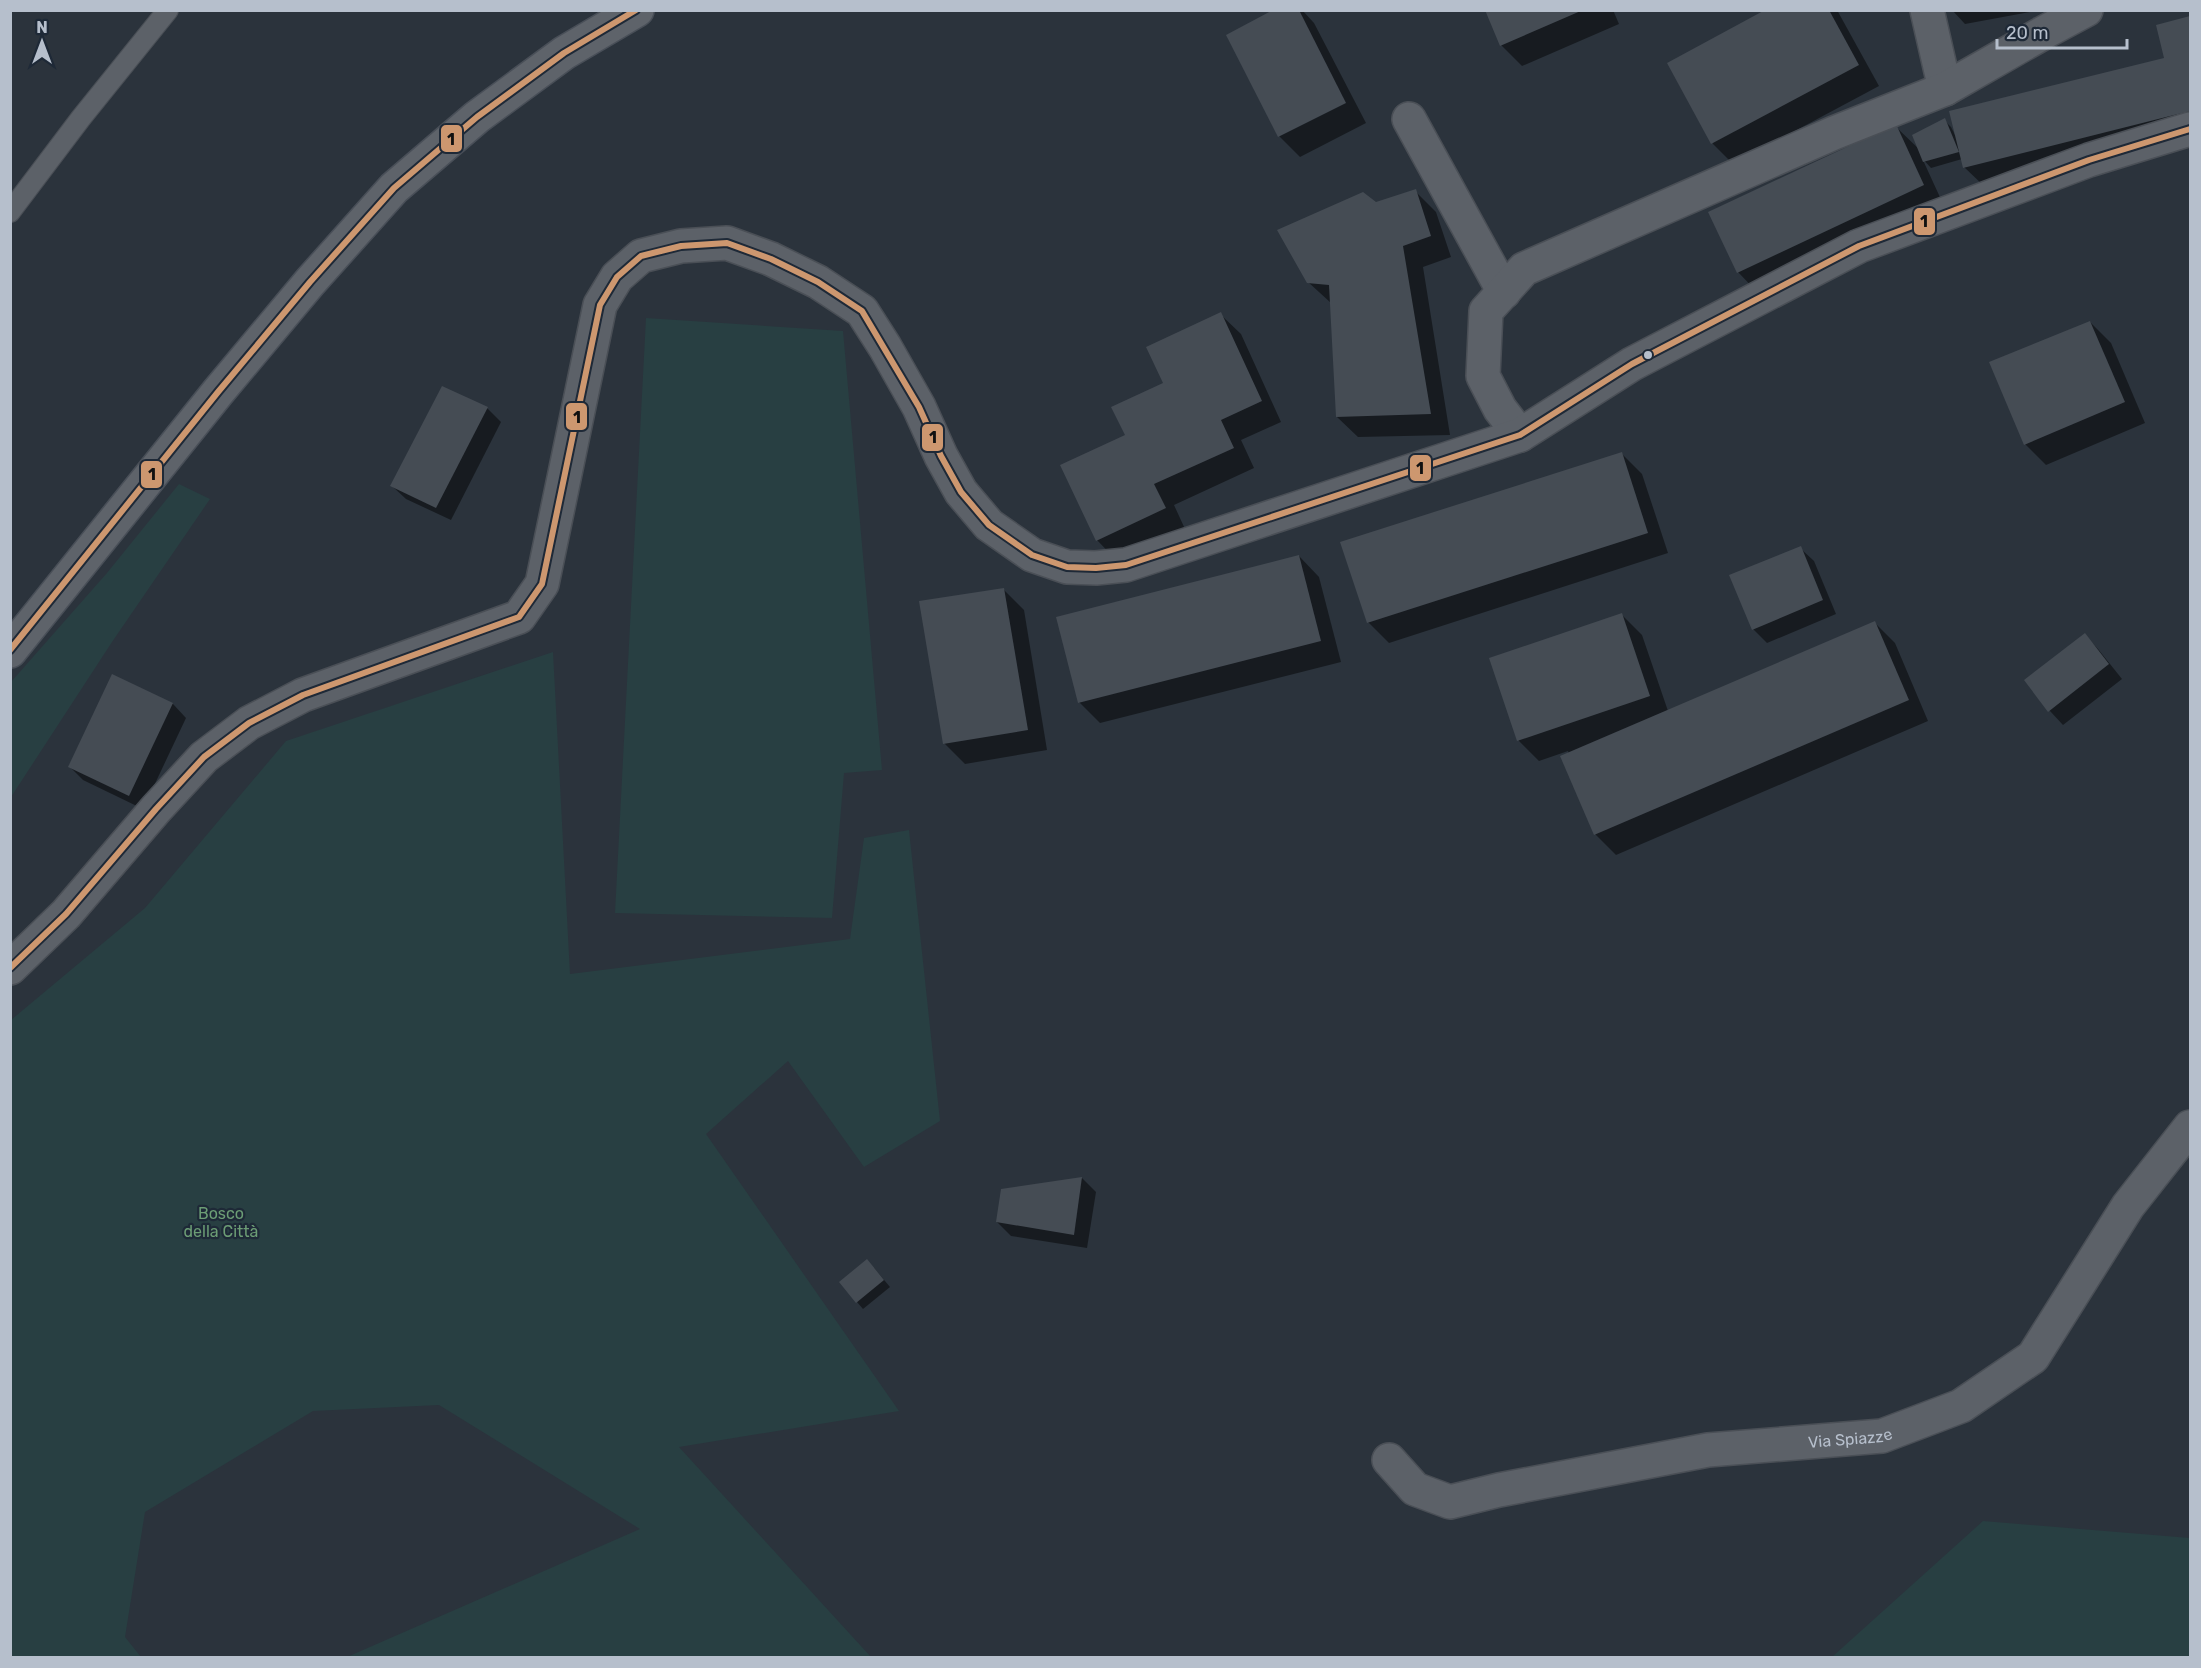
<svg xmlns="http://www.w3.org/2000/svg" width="2201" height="1668" font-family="Rubik,sans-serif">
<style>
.green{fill:#283f42}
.shadow{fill:#0007}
.building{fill:#454c54}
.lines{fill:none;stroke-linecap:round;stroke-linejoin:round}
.lane-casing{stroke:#4a4f56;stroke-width:22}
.street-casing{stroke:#4a4f56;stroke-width:36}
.primary-casing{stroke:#494f58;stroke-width:36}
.lane{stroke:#5c6168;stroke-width:20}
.street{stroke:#5c6168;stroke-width:33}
.primary{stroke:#5e636a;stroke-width:33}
.bus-1-casing{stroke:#1e2937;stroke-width:10}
.bus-1{stroke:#cd976f;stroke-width:6}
.bus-dot{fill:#b6bfcc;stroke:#1e2937;stroke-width:2}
.labels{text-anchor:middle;stroke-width:4.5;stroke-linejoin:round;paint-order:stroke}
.park-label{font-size:16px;fill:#6c9d75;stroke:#1e2937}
.street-label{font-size:16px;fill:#b6bfcc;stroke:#1e2937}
.line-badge{stroke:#1e2937;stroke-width:2}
.pale-badge-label{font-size:16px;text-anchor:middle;font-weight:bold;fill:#111}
</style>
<rect width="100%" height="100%" fill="#2b333c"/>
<!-- green -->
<g class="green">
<path d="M646 318 843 331 882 770 844 773 832 918 615 913Z"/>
<path d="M179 484 210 499 112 642 11 797V682L107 573Z"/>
<path d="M553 652 570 974 850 939 864 838 909 830 940 1121 864 1167 788 1061 706 1134 899 1411 679 1447 871 1657H347L640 1529 439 1405 313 1411 145 1512 125 1637 141 1657H11V1020L145 908 286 741Z"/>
<path d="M1983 1521 2190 1538V1657H1832Z"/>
</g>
<!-- shadow -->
<g class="shadow">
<path d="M1276 10H1302L1314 23 1366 123 1300 157 1279 136Z"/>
<path d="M1486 10H1613L1619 24 1522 66 1501 45Z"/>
<path d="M1769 10H1837L1879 86 1733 164 1713 144 1670 63Z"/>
<path d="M1952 10H2041L1965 24Z"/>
<path d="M2190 18V137L1985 187 1964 167 1962 159 1931 168 1922 158 1944 206 1758 293 1738 272 1895 126 1921 151 1944 120 1951 127 1955 135 2166 59 2158 26Z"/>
<path d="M1415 191 1436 212 1451 257 1423 267 1450 435 1358 437 1337 417 1331 303 1308 282 1375 204Z"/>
<path d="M1220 314 1241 334 1281 422 1241 440 1254 468 1174 505 1185 529 1117 561 1097 540 1127 436 1165 383Z"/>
<path d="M2090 322 2111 343 2145 423 2046 465 2025 444Z"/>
<path d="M487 408 501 422 451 520 406 499 392 486Z"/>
<path d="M1622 454 1642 474 1668 553 1389 643 1368 622Z"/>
<path d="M1800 548 1814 561 1836 614 1767 643 1753 629Z"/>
<path d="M1299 556 1319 577 1341 662 1100 723 1079 702Z"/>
<path d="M1003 589 1024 610 1047 750 965 764 944 743Z"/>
<path d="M1622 615 1642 635 1668 711 1875 623 1895 643 1928 721 1616 855 1595 834 1568 751 1539 761 1519 741 1491 659Z"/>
<path d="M2085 635 2098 649 2122 679 2063 725 2050 711 2026 680Z"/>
<path d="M113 676 173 704 186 718 143 809 83 780 69 766Z"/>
<path d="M1082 1178 1096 1192 1087 1248 1011 1236 997 1222 1003 1190Z"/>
<path d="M874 1268 890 1287 863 1309 857 1302Z"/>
</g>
<!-- building -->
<g class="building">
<path d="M1273 10H1299L1346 103 1278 137 1226 35Z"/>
<path d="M1485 10H1583L1500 46Z"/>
<path d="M1765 10H1829L1859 65 1711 144 1667 63Z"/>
<path d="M2190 16V111L1963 168 1949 111 2164 58 2156 25Z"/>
<path d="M1945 118 1959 152 1923 162 1912 135Z"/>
<path d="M1896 124 1924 185 1737 273 1708 212Z"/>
<path d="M1416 189 1431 236 1403 246 1431 414 1336 417 1329 285 1307 283 1277 230 1363 192 1376 202Z"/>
<path d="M1221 312 1262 401 1221 420 1234 448 1154 484 1166 508 1096 541 1060 465 1125 435 1111 407 1163 383 1146 347Z"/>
<path d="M2090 321 2125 402 2024 445 1989 362Z"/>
<path d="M442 386 488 407 436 508 390 486Z"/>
<path d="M1622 452 1648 533 1367 623 1340 542Z"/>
<path d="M1801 546 1823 600 1752 630 1729 575Z"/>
<path d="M1299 555 1321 641 1078 703 1056 617Z"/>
<path d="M1004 588 1028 730 943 744 919 601Z"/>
<path d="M1622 613 1650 696 1517 741 1489 658Z"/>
<path d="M1875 621 1909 700 1594 835 1560 756Z"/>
<path d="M2085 633 2109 664 2048 712 2024 680Z"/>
<path d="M112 674 173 703 129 796 68 767Z"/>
<path d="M1082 1177 1074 1235 996 1222 1001 1189Z"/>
<path d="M867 1259 884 1280 856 1303 839 1282Z"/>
</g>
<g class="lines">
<!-- lane casing -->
<g class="lane-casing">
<path id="lane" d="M10 212 81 118 168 10"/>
</g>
<!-- street casing -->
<g class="street-casing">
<g id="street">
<path d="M1927 10 1945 89"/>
<path d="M1409 119 1504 292"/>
<path d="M1520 435 1500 409 1483 376 1486 311 1524 269 1834 133 1945 89 2043 33 2086 10"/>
<path d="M10 968 66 914 156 809 204 757 249 723 303 695 519 617 542 584 600 305 617 277 641 256 681 246 727 243 771 259 818 282 862 311 885 347 919 407 941 456 961 492 989 525 1032 555 1067 567 1096 568 1126 565 1520 435 1632 364 1859 246 2089 160 2190 129"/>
<path id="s1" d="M1389 1460 1415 1489 1450 1502 1499 1490 1708 1450 1882 1436 1961 1406 2033 1357 2128 1206 2190 1127"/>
</g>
</g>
<!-- primary casing -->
<g class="primary-casing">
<path id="primary" d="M10 651 218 392 310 282 394 188 477 117 564 53 637 10"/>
</g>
<!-- lane -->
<use href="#lane" class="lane"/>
<!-- street -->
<use href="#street" class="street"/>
<!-- primary -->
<use href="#primary" class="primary"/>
<!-- bus-1 casing -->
<g class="bus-1-casing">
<g id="bus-1">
<path d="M10 650 218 392 310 282 394 188 477 117 564 53 636 10"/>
<path d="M10 968 66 914 156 809 204 757 249 723 303 695 519 617 542 584 600 305 617 277 641 256 681 246 727 243 771 259 818 282 862 311 919 407 941 456 961 492 989 525 1032 555 1067 567 1096 568 1126 565 1520 435 1632 364 1859 246 2089 160 2190 129"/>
</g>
</g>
<!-- bus-1 -->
<use href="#bus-1" class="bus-1"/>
</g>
<!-- markers -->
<circle class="bus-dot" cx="1648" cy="355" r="5"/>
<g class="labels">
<!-- park labels -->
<g class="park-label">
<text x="221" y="1219">Bosco<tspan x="221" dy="18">della Città</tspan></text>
</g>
<!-- street labels -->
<g class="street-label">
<text dy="6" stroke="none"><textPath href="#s1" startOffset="482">Via Spiazze</textPath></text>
</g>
</g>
<g class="line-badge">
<rect x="440" y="124" width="23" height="29" rx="6" fill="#cd976f"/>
<rect x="1913" y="207" width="23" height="29" rx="6" fill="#cd976f"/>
<rect x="565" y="402" width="23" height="29" rx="6" fill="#cd976f"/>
<rect x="921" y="423" width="23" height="29" rx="6" fill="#cd976f"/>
<rect x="1409" y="454" width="23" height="28" rx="6" fill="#cd976f"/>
<rect x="140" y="460" width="23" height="29" rx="6" fill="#cd976f"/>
</g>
<g class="pale-badge-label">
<text x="451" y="145">1</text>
<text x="1924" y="227">1</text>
<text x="577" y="423">1</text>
<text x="933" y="443">1</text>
<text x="1420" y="474">1</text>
<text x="152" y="480">1</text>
</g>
<!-- border -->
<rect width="2201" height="1668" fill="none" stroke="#b6bfcc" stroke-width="24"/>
<!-- north arrow -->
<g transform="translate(42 42)" stroke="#1e2937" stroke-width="4.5" paint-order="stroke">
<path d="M0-4.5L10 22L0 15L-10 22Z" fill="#b6bfcc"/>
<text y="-9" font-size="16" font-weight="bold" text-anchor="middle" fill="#b6bfcc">N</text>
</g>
<!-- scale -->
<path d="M1997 39v9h130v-9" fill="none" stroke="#b6bfcc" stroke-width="3"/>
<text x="2006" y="39" font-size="18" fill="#b6bfcc" stroke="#1e2937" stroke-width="4.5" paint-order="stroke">20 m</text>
</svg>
